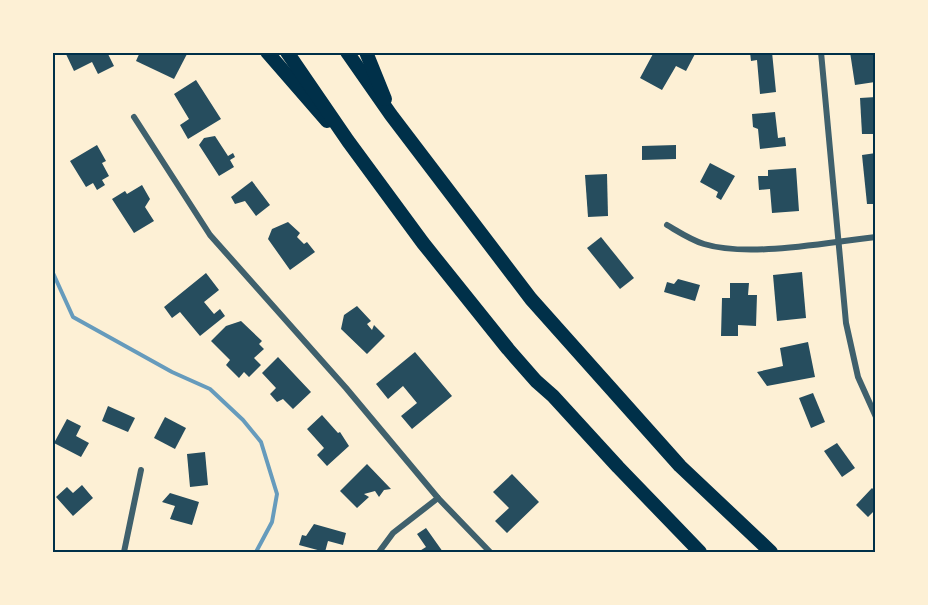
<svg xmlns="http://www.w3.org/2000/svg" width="928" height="605" font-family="Lora,serif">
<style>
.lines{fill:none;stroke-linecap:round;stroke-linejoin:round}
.stream{stroke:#669bbc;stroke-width:4}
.building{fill:#264d5e}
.minor{stroke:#3f606c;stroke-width:6}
.motorway{stroke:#003049;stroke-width:14}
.neatline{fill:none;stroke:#003049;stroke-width:2}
</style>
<rect width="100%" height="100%" fill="#fdf0d5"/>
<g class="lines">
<!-- stream -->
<path class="stream" d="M52 267 53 273 73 317 172 372 210 389 243 420 261 442 277 494 272 522 256 552"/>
</g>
<!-- building -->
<g class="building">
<path d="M65 52H107L114 66 98 74 92 62 74 71Z"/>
<path d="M140 52H184L187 54 174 79 136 61Z"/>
<path d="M654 52H696L686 71 676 66 662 90 640 78Z"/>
<path d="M750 52H772L776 92 760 94 757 60 751 61Z"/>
<path d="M850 52H876V70H873L875 82 855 85Z"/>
<path d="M196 80 221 119 188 139 180 125 189 119 174 94Z"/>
<path d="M876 97V134H862L860 98Z"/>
<path d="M775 112 778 138 785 137 786 146 760 149 758 129 753 127 752 114Z"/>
<path d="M215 136 228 156 233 153 235 157 230 160 234 167 219 176 199 145 204 138Z"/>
<path d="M97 145 106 161 102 163 109 176 102 180 105 185 97 190 93 183 86 187 70 161Z"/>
<path d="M676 145V159L642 160V146Z"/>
<path d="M876 153V204H867L862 155Z"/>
<path d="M710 163 735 176 721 200 716 197 718 192 700 182Z"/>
<path d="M796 168 799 211 772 213 770 189 759 190 758 176H768V170Z"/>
<path d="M607 174 608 216 588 217 585 175Z"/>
<path d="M252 181 270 205 256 216 245 201 235 204 231 197Z"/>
<path d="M142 185 150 199 145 207 154 221 134 233 112 199 125 191 127 194Z"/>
<path d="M288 222 300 233 297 237 304 244 307 242 315 252 290 270 268 239 272 229Z"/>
<path d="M601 237 634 278 620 289 587 248Z"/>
<path d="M802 272 806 318 777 321 773 275Z"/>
<path d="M206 273 219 290 204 302 214 314 220 309 225 316 200 336 180 312 172 318 164 307Z"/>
<path d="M678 279 700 285 695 301 664 292 667 282 674 284Z"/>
<path d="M730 283H749L748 295H757L756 326 738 325V336H721L722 298H730Z"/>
<path d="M357 306 371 321 367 324 372 330 374 325 385 336 367 354 341 329 344 315Z"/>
<path d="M241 321 262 341 259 344 264 349 254 358 261 365 249 377 244 372 239 378 226 365 230 360 211 341 226 326Z"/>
<path d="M808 342 815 377 767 386 757 372 783 366 780 348Z"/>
<path d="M415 352 452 396 412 429 401 416 417 403 403 386 388 399 376 384Z"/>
<path d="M278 357 311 392 293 409 283 399 277 402 270 394 276 388 262 373Z"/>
<path d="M813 393 825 422 811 428 799 398Z"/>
<path d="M108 406 135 418 128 432 102 421Z"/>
<path d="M322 415 338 433 340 432 349 446 327 466 317 455 324 448 307 429Z"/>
<path d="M165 417 186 428 175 449 154 438Z"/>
<path d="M67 419 81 426 76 436 89 443 81 457 54 443Z"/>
<path d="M837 443 855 468 842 477 824 451Z"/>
<path d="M205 452 208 485 190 487 187 454Z"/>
<path d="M367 464 391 489 384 490 379 497 375 491 364 494 369 497 357 508 340 491Z"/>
<path d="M512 474 539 502 507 533 495 521 509 508 493 492Z"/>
<path d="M82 485 93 498 73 516 56 497 67 487 73 493Z"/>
<path d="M872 488 876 492V512L874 511 868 517 856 505Z"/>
<path d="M170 493 199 502 192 525 170 519 175 506 162 502Z"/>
<path d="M314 524 346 533 343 545 328 541 325 552 299 545 302 535 306 536Z"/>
<path d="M426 528 443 552H418L426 547 417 534Z"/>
</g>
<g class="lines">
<!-- minor -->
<g class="minor">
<path d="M821 52 846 323 858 377 876 417"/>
<path d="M134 117 210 235 346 388 438 498 490 552"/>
<path d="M667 225C679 232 691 240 704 244 750 258 827 242 876 237"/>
<path d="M124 552 141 470"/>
<path d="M379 552 393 533 438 498"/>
</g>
<!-- motorway -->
<g class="motorway">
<path d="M267 52 327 121"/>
<path d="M287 52 348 141 423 243 508 349 536 381 553 396 618 467 700 552"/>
<path d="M347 52 391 115 531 299 680 466 771 552"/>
<path d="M366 52 385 99"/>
</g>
</g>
<!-- border -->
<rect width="928" height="605" fill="none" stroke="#fdf0d5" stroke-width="108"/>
<rect x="54" y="54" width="820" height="497" class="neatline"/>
</svg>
